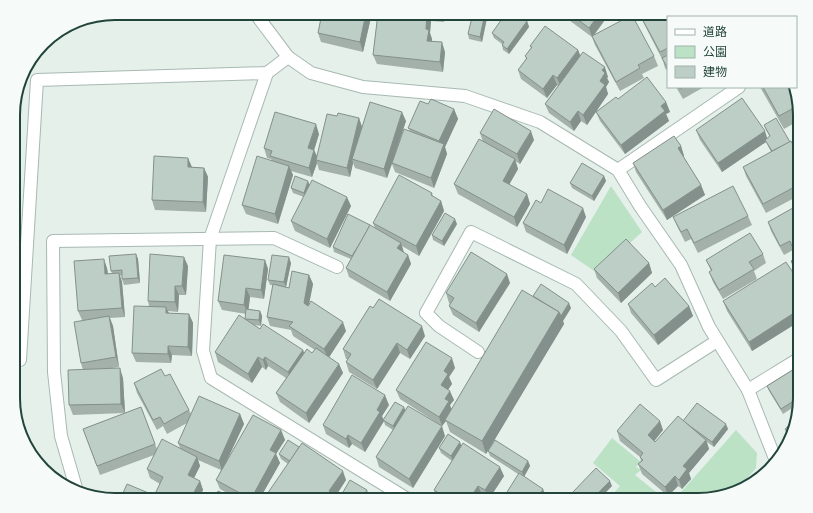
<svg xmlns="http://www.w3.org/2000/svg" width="813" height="513" font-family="'Nunito Sans','Noto Sans JP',sans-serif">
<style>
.green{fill:#bce2c6}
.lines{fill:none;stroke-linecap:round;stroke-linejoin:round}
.minor-casing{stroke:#a7b9b2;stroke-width:14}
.minor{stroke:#fff;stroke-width:12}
.wall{fill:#a3b1aa}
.shaded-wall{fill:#84908b}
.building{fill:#bdcec6;stroke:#84908b}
.rim{fill:none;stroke:#22443a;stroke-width:2}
</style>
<rect width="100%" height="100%" fill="#e5f0eb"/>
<!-- green -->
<g class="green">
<path d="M611 186 642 232 597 273 571 255Z"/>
<path d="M736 430 757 453 756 468 736 491 705 500H674Z"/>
<path d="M612 438 641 462 636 467 641 470 635 475 666 500H608L620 486 593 463Z"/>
</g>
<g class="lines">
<!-- minor casing -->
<g class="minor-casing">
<g id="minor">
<path d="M255 13 288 57 311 73 363 87 465 96 540 122 618 170 640 206 681 265 709 327 748 390 776 461"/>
<path d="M288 57 267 73 210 239 203 351 211 378 409 500"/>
<path d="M618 170 739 87"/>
<path d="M478 352 439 326 426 313 471 232 576 284 621 331 656 380 717 341"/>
<path d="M20 360 37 80 267 73"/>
<path d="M748 390 800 358"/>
<path d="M76 488 61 436 54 372 53 241 274 238 337 267"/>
</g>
</g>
<!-- minor -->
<use href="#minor" class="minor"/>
</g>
<!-- wall -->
<g class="wall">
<path d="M322 13H372L363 52 321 42 318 33Z"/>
<path d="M378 13H445L444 22 431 21 430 33 432 39V41L445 52 443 72 377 64 373 55Z"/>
<path d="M485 13 487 18 482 42 469 39 468 34Z"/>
<path d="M562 13H610L595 34 654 56 658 66 642 74 644 78 620 91 595 45 592 37 562 15Z"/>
<path d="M639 13H697L668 17V72L665 68 663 61 641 18Z"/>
<path d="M527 21 529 27 509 54 503 50 502 45V44L494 38 492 33Z"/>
<path d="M530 46 578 50 580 56 608 77 607 78 609 82 606 87 608 94 587 125 581 121 574 131 549 113 545 104 558 86 557 85 547 98 521 79 518 70 526 59 525 56 531 48Z"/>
<path d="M676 87H704L683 99Z"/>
<path d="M760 87H793L800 108V120L784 129Z"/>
<path d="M618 99 666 102 670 112 666 114 669 121 625 154 600 121 596 112Z"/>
<path d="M428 104 454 109 458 119 445 147 447 154 434 188 395 172 392 164 387 178 355 168 353 163 350 177 319 170 317 163 312 177 291 171 293 175 278 224 246 214 242 205 272 161 271 159 267 158 264 148 319 134 314 150 317 156 337 116 359 118 362 127 406 121 395 154 410 131 408 128Z"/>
<path d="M764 125 790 142 800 157V195L766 213 746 176 743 167 771 152 766 142 722 172 700 140 696 130 767 138 770 137 766 130Z"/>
<path d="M480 133 534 140 520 164 515 161 518 169 509 185 527 194 530 204 517 227 458 194 454 184 483 142Z"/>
<path d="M681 146 684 156H683L701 185 705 195 667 220 636 172 633 163Z"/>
<path d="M192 167 204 168 208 177 206 212 155 210 152 200Z"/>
<path d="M604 176 606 181 594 201 572 188 570 183Z"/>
<path d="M310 185 351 206 330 248 295 231 291 221 304 197 293 193 291 188Z"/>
<path d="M432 193 433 197 441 201 444 211 419 256 402 246 404 253 408 255 411 264 390 301 349 277 346 268 351 259 334 252 333 247 370 225V226L375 228 373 223Z"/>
<path d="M541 203 586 217 567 254 526 232 523 223Z"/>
<path d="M800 204V253L796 255 793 250 784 255 771 231 768 222Z"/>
<path d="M748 216 752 225 698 253 691 239 685 242 677 226 673 217Z"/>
<path d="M457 224 444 246 433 240 432 235Z"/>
<path d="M136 254 138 259 140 283 124 285 122 279V275L120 276 122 282 125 317 110 318 113 326 119 367 106 369 123 378 125 413 73 415 69 405 83 370 81 363 82 320 78 311 107 268 108 274 112 273 111 271Z"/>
<path d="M763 254 766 263 754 271 757 279 723 299 713 282 709 272 711 271 706 260Z"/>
<path d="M800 256V281L794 271 791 261Z"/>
<path d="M265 260 268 269 264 299 250 297 248 309 260 311 262 316 261 326 254 325 260 329 303 350 304 353H312L315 350 293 336 291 330 270 326 267 317 273 285H270L268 280 291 263 286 287 289 288 309 275 313 284 309 305 346 331 329 357 339 364 343 373 309 423 280 402 276 393 286 378 268 366 266 370 262 367 252 383 218 362 215 352 245 319 246 314 222 310 218 301Z"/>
<path d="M649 263 652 273 621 303 597 278 594 269Z"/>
<path d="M188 266 186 295H179L178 312 168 311 169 313 189 314 193 323 192 356 172 355 171 363 136 362 132 353 149 306 148 301Z"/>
<path d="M510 283 479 332 453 315 449 306 450 304 449 303 446 293Z"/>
<path d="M800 283V321L752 351 727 311 723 301Z"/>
<path d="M655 287 689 306 693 316 658 345 631 313 628 304Z"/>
<path d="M533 296 571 308 563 321 564 324 486 454 450 432 446 421 442 426 400 399 396 390 455 368 449 377 452 384 448 390 454 400 450 405 451 409Z"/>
<path d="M373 308 425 336 410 359 400 353 377 389 349 372 346 362 348 359H346L343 349Z"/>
<path d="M800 368V403L783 414 769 391 767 386Z"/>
<path d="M165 376 189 410 191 414H240L244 424 227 460 281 430 285 440 276 454 280 463 259 500H239L220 489 216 480 221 470 198 460 200 466 194 478 200 481 203 490 198 500H120L158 497 156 492 160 484 150 478 147 469 154 455 100 475 83 429 141 407 157 449 180 448 178 443 187 423 167 434 163 426 157 430 137 393 134 383Z"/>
<path d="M389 405 382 416 383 420 405 410 445 436 413 488 379 467 376 457 393 430 385 425 384 421 365 452 352 444 349 448 326 434 323 425Z"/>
<path d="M683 421 728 429 714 447 707 442 709 449 689 473 691 479 682 489 678 486 668 496 642 474 638 464 641 461 640 457 620 441 617 431 663 430 654 441 655 442Z"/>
<path d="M794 421 788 439 785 429Z"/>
<path d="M462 446 504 476 489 499 482 495 481 496 487 500H437L434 490 452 461 441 453 439 448Z"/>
<path d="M488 451 528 461 530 466 524 476 547 498 518 474 490 456Z"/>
<path d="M279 454 346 480 335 497V500L367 490 369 494 378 500H263L288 464 281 459Z"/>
<path d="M612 486 598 500H575L573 498 572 493Z"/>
</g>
<!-- shaded-wall -->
<g class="shaded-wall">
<path d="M366 13H372L363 52 360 42Z"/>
<path d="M427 13H428L431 21 430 33 432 39 431 50 427 41 426 29Z"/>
<path d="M441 13H445L444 22Z"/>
<path d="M485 13 487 18 482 42 480 37Z"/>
<path d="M600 13H610L592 37 589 28Z"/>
<path d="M527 21 529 27 509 54 507 49Z"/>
<path d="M442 42 445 52 443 72 440 62Z"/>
<path d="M578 50 582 59 561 87 557 78Z"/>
<path d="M605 67 608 77 607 78 609 82 606 87 608 94 587 125 583 115 600 81 602 70Z"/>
<path d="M553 75 557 85 547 98 543 89Z"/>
<path d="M666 102 670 112 666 114 669 121 625 154 621 145 661 106Z"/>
<path d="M454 109 458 119 445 147 447 154 434 188 431 178 442 148 439 141Z"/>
<path d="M578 111 581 121 574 131 570 122Z"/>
<path d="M402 112 406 121 387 178 384 169Z"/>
<path d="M359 118 362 127 352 159 353 163 350 177 347 168Z"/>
<path d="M316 124 319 134 312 157 308 148Z"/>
<path d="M531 131 534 140 520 164 517 154Z"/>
<path d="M765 131 768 141 765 140 766 142 722 172 718 163Z"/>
<path d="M681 146 684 156 681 158 678 148Z"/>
<path d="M314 150 318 159 316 160 317 163 312 177 309 168Z"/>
<path d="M188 158 192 167H188Z"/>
<path d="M515 159 518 169 506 190 503 181Z"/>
<path d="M289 166 293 175 278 224 275 214Z"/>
<path d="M204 168 208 177 206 212 203 202Z"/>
<path d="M604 176 606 181 594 201 592 196Z"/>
<path d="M308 181 310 186 306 198 304 193Z"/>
<path d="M701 185 705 195 667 220 663 210Z"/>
<path d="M527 194 530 204 517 227 514 217Z"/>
<path d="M347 197 351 206 330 248 327 239Z"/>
<path d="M441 201 444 211 419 256 416 246Z"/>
<path d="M583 208 586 217 567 254 564 245Z"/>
<path d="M455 219 457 224 444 246 442 241Z"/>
<path d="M401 243 404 253 397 248Z"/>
<path d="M136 254 138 259 140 283 138 278Z"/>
<path d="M408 255 411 264 390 301 387 292Z"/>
<path d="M184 257 188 266 186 295 182 286Z"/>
<path d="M289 257 291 263 286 287 284 282Z"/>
<path d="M104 259 107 268 109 283 105 274Z"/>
<path d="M265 260 268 269 264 299 261 290Z"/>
<path d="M649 263 652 273 621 303 618 293Z"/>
<path d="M119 273 122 282 125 317 122 308Z"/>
<path d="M507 274 510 283 479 332 476 323Z"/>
<path d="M309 275 313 284 307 313 304 303Z"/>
<path d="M175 286 179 295 178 312 175 302Z"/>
<path d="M246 288 250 297 248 314 244 305Z"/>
<path d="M569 303 571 308 563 321 564 324 486 454 482 441 559 312Z"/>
<path d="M689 306 693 316 658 345 654 335Z"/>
<path d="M166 307 170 316 166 313Z"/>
<path d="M800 309V321L752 351 749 342Z"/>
<path d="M260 311 262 316 261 326 259 320Z"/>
<path d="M189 314 193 323 192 356 188 347Z"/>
<path d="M109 316 113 326 119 367 116 357Z"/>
<path d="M343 322 346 331 328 359 324 349Z"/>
<path d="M422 326 425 336 410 359 407 350Z"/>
<path d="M397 343 400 353 377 389 373 380Z"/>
<path d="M168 346 172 355 171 363 168 354Z"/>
<path d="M303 350 306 359 291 382 288 372Z"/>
<path d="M258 357 262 367 252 383 248 374Z"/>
<path d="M265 357 268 366 266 370 263 360Z"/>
<path d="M452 358 455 368 449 377 452 384 444 395 441 385 444 371Z"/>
<path d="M339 364 343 373 309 423 306 413Z"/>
<path d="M120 368 123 378 125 413 121 404Z"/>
<path d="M450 391 454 400 450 405 452 411 445 420 446 421 442 426 439 417 445 399Z"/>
<path d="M385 395 389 405 382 416 384 421 365 452 361 443 377 410Z"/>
<path d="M404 407 406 412 395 431 393 426Z"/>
<path d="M240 414 244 424 222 471 219 461Z"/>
<path d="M660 421 663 430 651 445 648 435Z"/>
<path d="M726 424 728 429 714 447 712 442Z"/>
<path d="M442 426 445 436 413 488 409 479Z"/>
<path d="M281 430 285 440 276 454 280 463 259 500H251V499L270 450Z"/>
<path d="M348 435 352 444 349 448 346 439Z"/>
<path d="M706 440 709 449 689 473 691 479 682 489 679 480 683 466Z"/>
<path d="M460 442 462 447 453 461 451 456Z"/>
<path d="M197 457 200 466 191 484 188 475Z"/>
<path d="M528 461 530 466 524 477 522 472Z"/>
<path d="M500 467 504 476 489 499 485 490Z"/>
<path d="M343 471 346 480 335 497V500H329V491Z"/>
<path d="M675 476 678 486 668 496 665 487Z"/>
<path d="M200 481 203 490 198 500H190Z"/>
<path d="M610 481 612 486 598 500H591Z"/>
<path d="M478 486 482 495 479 500H469Z"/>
<path d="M543 489 547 498 546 500H536Z"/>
<path d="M229 496 231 500H227Z"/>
</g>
<!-- building -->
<g class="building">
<path d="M322 13H366L360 42 318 33Z"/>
<path d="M378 13H427L426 29 429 30 427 41 442 42 440 62 373 55Z"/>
<path d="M473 13H485L480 37 468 34Z"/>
<path d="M506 13H516L527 21 507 49 502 45 504 42 492 33Z"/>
<path d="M569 13H600L589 28Z"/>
<path d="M639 13H697L699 17H668V48L660 52Z"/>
<path d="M632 15 654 56 638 65 640 68 616 82 592 36Z"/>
<path d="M545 26 578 50 557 78 553 75 543 89 518 70 527 58 525 56 532 47 530 46Z"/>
<path d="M583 52 605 67 602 70 605 73 600 81 605 85 583 115 578 111 570 122 545 104Z"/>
<path d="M668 55V69L662 58Z"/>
<path d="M647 77 666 102 661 106 665 111 621 145 596 112 616 97 618 99Z"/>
<path d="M678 87H684L680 89Z"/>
<path d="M763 87H793L799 105 779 116Z"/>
<path d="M742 98 765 131 718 163 696 130Z"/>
<path d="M431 99 454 109 439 141 408 128 420 101 428 104Z"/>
<path d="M370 102 402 112 384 169 352 159Z"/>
<path d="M494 109 531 131 517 154 480 133Z"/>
<path d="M275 112 316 124 308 148 314 150 309 168 270 156 272 151 264 148Z"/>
<path d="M338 113 359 118 347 168 316 160 327 114 337 116Z"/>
<path d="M776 118 790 142 772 151 765 140 770 136 764 125Z"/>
<path d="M404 129 444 144 431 178 392 163Z"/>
<path d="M674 136 681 146 678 148 701 185 663 210 633 163Z"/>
<path d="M479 139 515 159 503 181 527 194 514 217 454 184Z"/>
<path d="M791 141 800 157V184L763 204 743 167Z"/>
<path d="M154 156 188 158V167L204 168 203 202 152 200Z"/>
<path d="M257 156 289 166 275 214 242 205Z"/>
<path d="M582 163 604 176 592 196 570 183Z"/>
<path d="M399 175 432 193 431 195 441 201 416 246 373 223Z"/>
<path d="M295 176 308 181 304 193 291 188Z"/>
<path d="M312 180 347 197 327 239 291 221Z"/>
<path d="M733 186 748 216 694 243 687 229 681 232 673 217Z"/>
<path d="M548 189 583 208 564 245 523 223 536 200 541 203Z"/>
<path d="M800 204V242L792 246 790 241 780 246 768 222Z"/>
<path d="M445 213 455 219 442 241 432 235Z"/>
<path d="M348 214 370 225 363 238 352 256 333 247Z"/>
<path d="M370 225 401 243 397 248 408 255 387 292 346 268Z"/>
<path d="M750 233 763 254 749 262 754 269 719 290 709 272 712 270 706 260Z"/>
<path d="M626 239 649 263 618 293 594 269Z"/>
<path d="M471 252 507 274 476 323 449 306 454 298 446 293Z"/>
<path d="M136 254 138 278 122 279V270L111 271 109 256Z"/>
<path d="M150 254 184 257 182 286H175V302L148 301Z"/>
<path d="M224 255 265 260 261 290 246 288 244 305 218 301Z"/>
<path d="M272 255 289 257 284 282 268 280Z"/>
<path d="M800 256V277L791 261Z"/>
<path d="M104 259 105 274 119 273 122 308 78 311 74 261Z"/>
<path d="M786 262 800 283V309L749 342 723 301Z"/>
<path d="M292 271 309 275 304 303 308 306 311 301 343 322 324 349 289 326 293 322 267 317 273 284 289 288Z"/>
<path d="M665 278 689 306 654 335 628 304 652 283 655 287Z"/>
<path d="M541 284 569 303 561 316 559 312 533 296Z"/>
<path d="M522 290 559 312 482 441 445 420Z"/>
<path d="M379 299 422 326 407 350 397 343 373 380 346 362 351 354 343 349 370 306 373 308Z"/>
<path d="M134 306 166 307V313L189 314 188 347 168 346V354L132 353Z"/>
<path d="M246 309 260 311 259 320 245 319Z"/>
<path d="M239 315 260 329 263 324 303 350 288 372 265 357 263 360 258 357 248 374 215 352Z"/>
<path d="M109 316 116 357 81 363 74 322Z"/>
<path d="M426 342 452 358 444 371 448 374 441 385 450 391 445 399 449 401 439 417 396 390Z"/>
<path d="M316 348 339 364 306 413 276 393 307 349 312 353Z"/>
<path d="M799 366 800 368V397L781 409 767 386Z"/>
<path d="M120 368 121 404 69 405 68 370Z"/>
<path d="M161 369 165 376 170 374 189 410 164 424 160 417 153 420 134 383Z"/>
<path d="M352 375 385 395 377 410 380 412 361 443 348 435 346 439 323 425Z"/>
<path d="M199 396 240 414 219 461 178 443Z"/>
<path d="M395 402 404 407 393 426 383 420Z"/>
<path d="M697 403 726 424 712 442 683 421Z"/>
<path d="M640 404 660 421 648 435 655 442 678 416 706 440 683 466 687 469 679 480 675 476 665 487 638 464 643 460 640 457 643 453 617 431Z"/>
<path d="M408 406 442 426 409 479 376 457Z"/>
<path d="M141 407 155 444 97 466 83 429Z"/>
<path d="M253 415 281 430 270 450 276 453 251 499 216 480Z"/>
<path d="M794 421 790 435 785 429Z"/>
<path d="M448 434 460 442 451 456 439 448Z"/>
<path d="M162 439 197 457 188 475 200 481 190 500H172L156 492 163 477 147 469Z"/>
<path d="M288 440 299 447 290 461 279 454Z"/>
<path d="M495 440 528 461 522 472 488 451Z"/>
<path d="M302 443 343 471 329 491 333 494 329 500H263Z"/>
<path d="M463 443 500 467 485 490 478 486 469 500H449L434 490Z"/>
<path d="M596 468 610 481 591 500H578L572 493Z"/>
<path d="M519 473 543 489 536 500H502Z"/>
<path d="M350 480 367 490 361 500H341L339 499Z"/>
<path d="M127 484 163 499 162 500H120Z"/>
<path d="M218 491 229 496 227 500H214Z"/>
<path d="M366 493 378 500H362Z"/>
<path d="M480 495 487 500H478Z"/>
<path d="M550 496 557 500H548Z"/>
<path d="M337 497 341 500H335Z"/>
</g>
<!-- crop -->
<path d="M0 0H813V513H0ZM115 20H698A95 95 0 0 1 793 115V398A95 95 0 0 1 698 493H115A95 95 0 0 1 20 398V115A95 95 0 0 1 115 20Z" fill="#f6fbf9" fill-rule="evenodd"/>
<path class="rim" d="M115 20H698A95 95 0 0 1 793 115V398A95 95 0 0 1 698 493H115A95 95 0 0 1 20 398V115A95 95 0 0 1 115 20Z"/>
<!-- legend -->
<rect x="667" y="16" width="130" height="72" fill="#f6fbf9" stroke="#a1b2ad"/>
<rect x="675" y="29" width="20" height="6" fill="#ffffff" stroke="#a1b2ad"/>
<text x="703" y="36" font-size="12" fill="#22443a">道路</text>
<rect x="675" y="46" width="20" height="12" fill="#bce2c6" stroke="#a1b2ad"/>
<text x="703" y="56" font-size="12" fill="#22443a">公園</text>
<rect x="675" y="66" width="20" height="12" fill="#bdcec6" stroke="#a1b2ad"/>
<text x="703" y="76" font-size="12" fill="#22443a">建物</text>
</svg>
